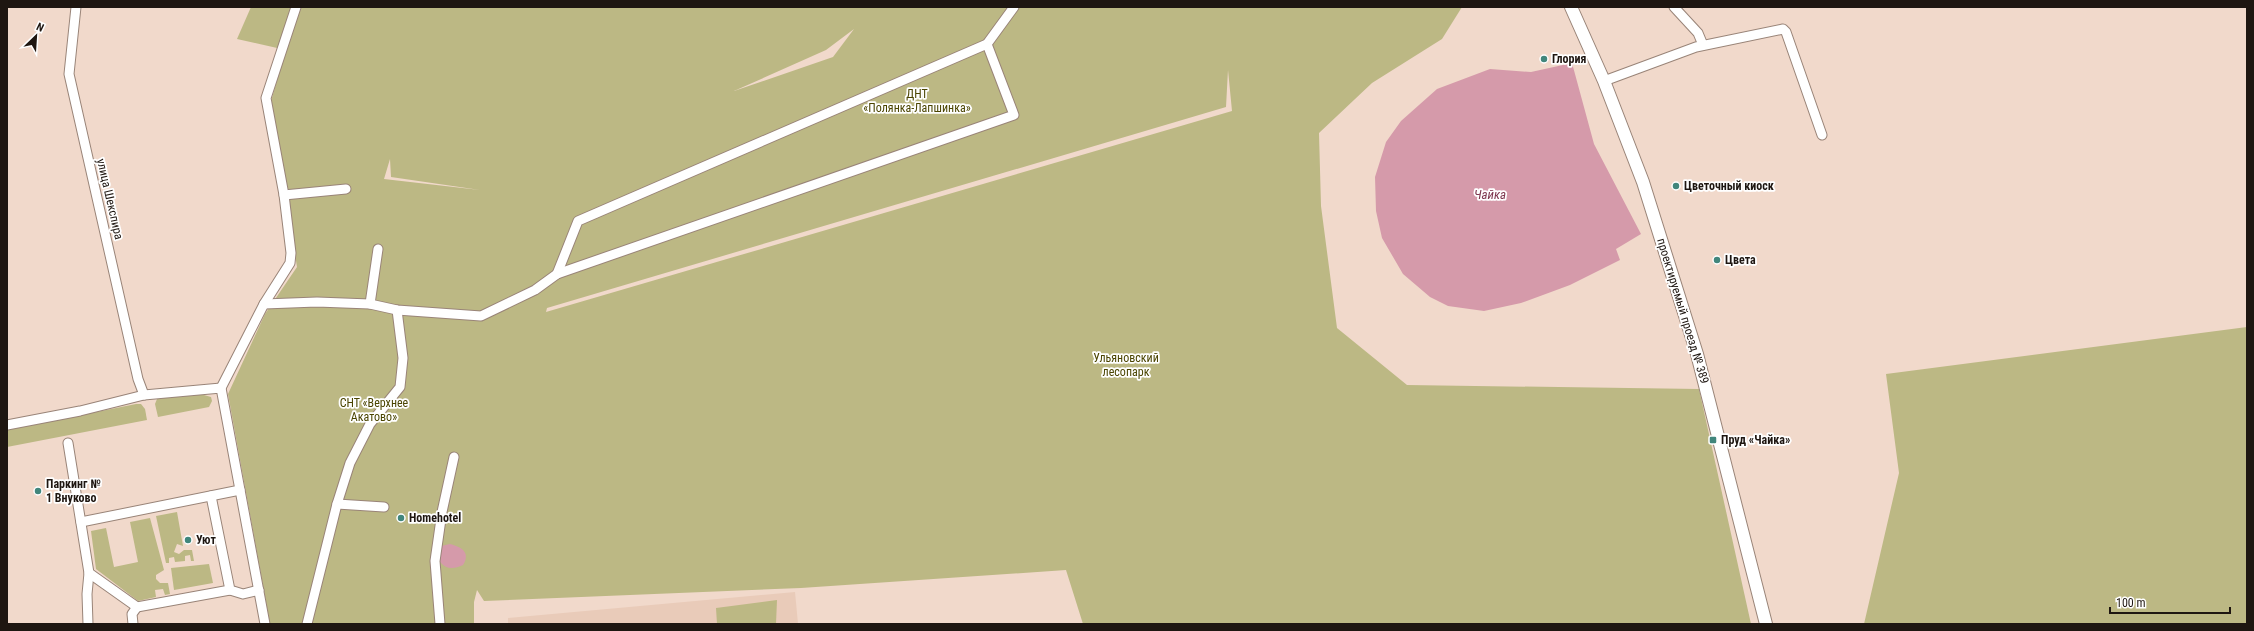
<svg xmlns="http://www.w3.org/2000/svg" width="2254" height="631" font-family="'Roboto Condensed',sans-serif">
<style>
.built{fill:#e9cbb9}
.green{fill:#bcb884;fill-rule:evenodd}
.water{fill:#d59aaa}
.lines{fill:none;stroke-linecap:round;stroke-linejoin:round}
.minor-casing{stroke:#998478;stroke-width:11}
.major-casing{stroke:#998478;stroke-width:14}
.minor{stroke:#fff;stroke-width:9}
.major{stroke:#fff;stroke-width:12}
.poi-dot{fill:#41867c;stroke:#fff;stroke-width:1.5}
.labels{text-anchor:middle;stroke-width:3.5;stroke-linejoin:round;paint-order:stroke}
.poi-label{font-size:12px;font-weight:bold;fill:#1e1611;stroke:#fff;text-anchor:start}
.park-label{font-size:12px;fill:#4a4400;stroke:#fff}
.street-label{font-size:12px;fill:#1e1611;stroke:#fff}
.water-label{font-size:13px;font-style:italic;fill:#7e364e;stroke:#fff}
</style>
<rect width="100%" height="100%" fill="#f1d9cb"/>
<!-- built -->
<path class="built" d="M795 592 798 624H508V618Z"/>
<!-- green -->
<g class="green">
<path d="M251 7H1462L1442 39 1372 83 1319 133 1321 206 1337 328 1407 385 1699 389 1751 624H1083L1066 570 801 588 484 601 477 590 474 602V624H270L228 394 265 314 297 267 271 101 286 50 237 39ZM854 29 833 57 734 91 826 50ZM1228 70 1232 111 546 312 547 308 1226 107ZM390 159 391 177 480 190 384 179Z"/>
<path d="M2247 327V624H1864L1899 473 1886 374Z"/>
<path d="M197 393 211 397 212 401 209 407 158 417 155 404 157 399Z"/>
<path d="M136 404H141L145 409 147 420 7 447V430Z"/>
<path d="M177 512 183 546 177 544 174 552 179 554 184 550H192L194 561H191L190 555 185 556V561L175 562 174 557 169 558V563H166L156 516Z"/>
<path d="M150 518 164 570 156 575V579L160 583H168L170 594 165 595 163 589 155 590 156 597 138 601 96 569 91 531 106 528 114 567 138 562 130 522Z"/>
<path d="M209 564 213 583 174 590 171 568Z"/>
<path d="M777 600 776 624H717L716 608Z"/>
</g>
<!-- water -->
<g class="water">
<path d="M1572 63 1594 144 1641 234 1616 249 1620 260 1570 285 1521 303 1484 311 1448 306 1430 297 1403 274 1382 238 1376 211 1375 177 1386 142 1401 121 1437 89 1490 69 1531 72Z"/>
<path d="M450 544C461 547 471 552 463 565 454 569 447 570 440 562L439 555 441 546Z"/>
</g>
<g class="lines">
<!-- minor casing -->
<g class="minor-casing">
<g id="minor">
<path d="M76 7 69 74 138 379 144 395"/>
<path d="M1674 7 1698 33 1703 45"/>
<path d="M1604 81 1696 47 1783 29 1786 32 1822 135"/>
<path d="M284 195 346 189"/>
<path d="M557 274 578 221 987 44 1014 7"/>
<path d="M264 304 317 302 370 304 397 310 481 316 535 290 557 274 1014 115 987 44"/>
<path d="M370 304 378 249"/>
<path d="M221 388 264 304 290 263 291 253 284 195 266 98 296 7"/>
<path d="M7 425 80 411 144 395 221 388 265 624"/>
<path d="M68 443 89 573 87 594 88 624"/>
<path d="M211 496 230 590 243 594 259 590"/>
<path d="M337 504 384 507"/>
<path d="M81 522 240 490"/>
<path d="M89 573 137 607 230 590"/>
<path d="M133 624 132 614 137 607"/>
<path d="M307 624 337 504 350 463 370 424 400 387 403 358 397 310"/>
<path d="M440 624 435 561 442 512 454 457"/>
</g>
</g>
<!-- major casing -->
<g class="major-casing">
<path id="major" d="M1571 7 1604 81 1643 182 1697 354 1766 624"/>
</g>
<!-- minor -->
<use href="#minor" class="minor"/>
<!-- major -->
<use href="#major" class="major"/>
</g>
<!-- markers -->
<g class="poi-dot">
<circle cx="1544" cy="59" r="4"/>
<circle cx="1676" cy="186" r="4"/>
<circle cx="1717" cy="260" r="4"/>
<rect x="1709" y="436" width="8" height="8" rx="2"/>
<circle cx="38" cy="491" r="4"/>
<circle cx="401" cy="518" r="4"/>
<circle cx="188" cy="540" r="4"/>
</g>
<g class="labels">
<!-- poi labels -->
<g class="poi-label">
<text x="1552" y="63">Глория</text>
<text x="1684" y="190">Цветочный киоск</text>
<text x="1725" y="264">Цвета</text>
<text x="1721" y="444">Пруд «Чайка»</text>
<text x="46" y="488">Паркинг №<tspan x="46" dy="14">1 Внуково</tspan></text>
<text x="409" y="522">Homehotel</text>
<text x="196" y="544">Уют</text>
</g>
<!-- park labels -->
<g class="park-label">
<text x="917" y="98">ДНТ<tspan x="917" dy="14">«Полянка-Лапшинка»</tspan></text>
<text x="1126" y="362">Ульяновский<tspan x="1126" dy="14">лесопарк</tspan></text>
<text x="374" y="407">СНТ «Верхнее<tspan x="374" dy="14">Акатово»</tspan></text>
</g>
<!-- street labels -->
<g class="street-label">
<text transform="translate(110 199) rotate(77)" y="4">улица Шекспира</text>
<text transform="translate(1683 311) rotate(73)" y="4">проектируемый проезд № 389</text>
</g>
<!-- water labels -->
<g class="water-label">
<text x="1490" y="199">Чайка</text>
</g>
</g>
<!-- border -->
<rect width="2254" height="631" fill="none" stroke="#1e1611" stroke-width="16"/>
<!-- north arrow -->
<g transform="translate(36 36) rotate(25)" stroke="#ffffff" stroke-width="3" paint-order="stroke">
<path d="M0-3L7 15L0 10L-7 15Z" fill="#1e1611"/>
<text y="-6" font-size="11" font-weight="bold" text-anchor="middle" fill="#1e1611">N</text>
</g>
<!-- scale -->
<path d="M2110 607v6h120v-6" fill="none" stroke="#1e1611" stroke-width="2"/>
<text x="2116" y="607" font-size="12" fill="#1e1611" stroke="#ffffff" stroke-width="3" paint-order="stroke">100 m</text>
</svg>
